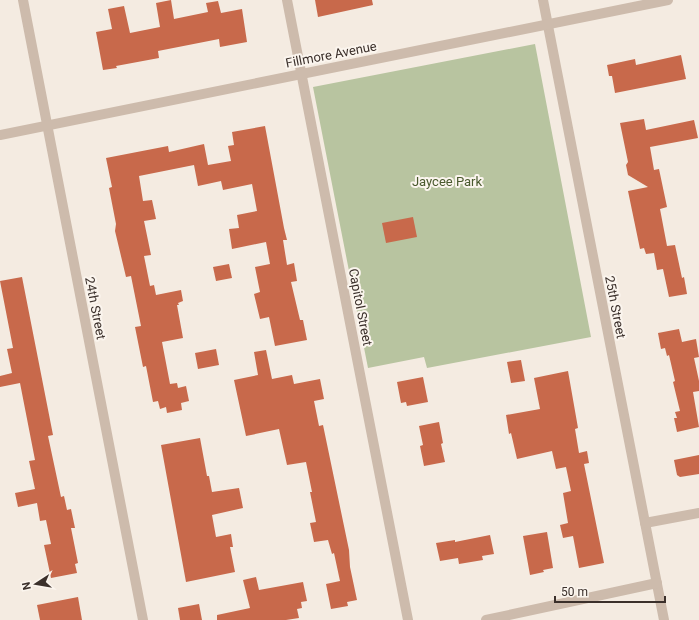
<svg xmlns="http://www.w3.org/2000/svg" width="699" height="620" font-family="Roboto,sans-serif">
<style>
.green{fill:#b8c4a0}
.building{fill:#c8694b}
.lines{fill:none;stroke-linecap:round;stroke-linejoin:round}
.minor{stroke:#cdbbac;stroke-width:10}
.labels{text-anchor:middle;stroke-width:4;stroke-linejoin:round;paint-order:stroke}
.street-label{font-size:13px;fill:#3b302b;stroke:#fbf5ee}
.park-label{font-size:13px;fill:#4a5a2e;stroke:#fbf5ee}
</style>
<rect width="100%" height="100%" fill="#f4ebe1"/>
<!-- green -->
<path class="green" d="M535 44 591 337 427 368 424 357 368 368 313 87Z"/>
<!-- building -->
<g class="building">
<path d="M171 0 174 19 208 12 206 3 218 1 221 13 242 9 247 42 220 47 219 39 158 51 159 58 116 66 117 68 103 70 96 32 112 29 108 9 124 6 130 33 160 27 156 3Z"/>
<path d="M315 0H372L373 5 318 17Z"/>
<path d="M681 55 686 79 615 93 612 76H609L607 65 635 59 636 65Z"/>
<path d="M644 119 646 130 694 120 698 138 650 147 654 170 659 169 667 207 660 209 667 246 675 245 682 278 684 277 687 294 669 297 663 269 657 270 654 253 646 254 644 248 640 249 628 191 648 187 628 175 626 165 628 162 620 123Z"/>
<path d="M265 126 284 228 287 240H283L287 265 294 263 297 281 291 282 300 320H303L307 340 275 346 269 317 260 319 254 294 260 292 255 267 270 264 266 242 232 249 229 229 239 228 237 215 257 211 252 184 223 190 221 181 198 186 194 165 139 176 143 201 152 200 156 219 144 221 151 255 144 256 150 286 154 285 156 295 181 290 183 301 178 303 179 305H177L183 338 162 342 170 384 177 383 178 388 186 386 189 401 181 403 182 410 167 413 166 407 160 409 158 401 153 402 146 366 143 367 135 327 141 326 131 276 126 277 115 231 116 224 109 188 112 187 106 158 168 146 169 152 204 144 208 165 231 161 228 146 234 145 232 132Z"/>
<path d="M413 217 417 237 386 243 382 223Z"/>
<path d="M229 264 232 278 216 281 213 267Z"/>
<path d="M22 277 53 435 48 436 61 497 64 496 67 510 71 509 75 528H71L78 563 75 564 77 573 51 578 44 545 51 544 46 520 40 521 37 503 18 507 15 493 35 489 29 461 35 460 20 383 0 387V376L12 373 7 349 13 348 0 281Z"/>
<path d="M679 329 682 342 696 339 699 357 694 358 699 381V391L693 392 699 427 677 432 674 418H677L675 412 680 411 673 382 675 381 669 355 667 356 665 348 661 349 658 333Z"/>
<path d="M216 349 219 365 198 369 195 353Z"/>
<path d="M266 350 272 379 292 375 294 384 320 379 324 399 314 401 319 426 323 425 349 550 350 567 357 600 347 602 348 606 331 609 326 584 340 581 334 553 332 554 328 540 314 542 310 523 316 522 310 492H312L306 462 287 465 279 429 246 436 234 380 258 375 254 352Z"/>
<path d="M521 360 525 381 511 383 507 362Z"/>
<path d="M568 371 578 428 575 429 579 453 587 451 589 463 584 464 604 563 579 568 573 536 563 538 560 525 568 523 563 493 571 491 566 467 556 469 552 451 517 459 511 433 509 434 506 415 540 409 534 378Z"/>
<path d="M423 377 428 402 407 406 406 402 401 403 397 382Z"/>
<path d="M439 422 443 443 441 444 445 462 424 466 420 446 423 445 419 426Z"/>
<path d="M200 438 207 476H209L212 492 239 488 243 508 212 515 216 537 231 534 233 547H230L235 572 186 582 161 445Z"/>
<path d="M699 455V474L680 477 677 475 674 460Z"/>
<path d="M547 532 553 568 543 570 544 572 530 575 523 536Z"/>
<path d="M490 535 494 554 482 556 483 560 459 564 458 558 440 561 436 543 455 540V542Z"/>
<path d="M256 577 259 590 303 582 307 601 301 602 302 608 297 609 299 618 286 620H217V615L250 608 243 580Z"/>
<path d="M78 597 82 620H40L37 605Z"/>
<path d="M199 604 202 620H180L178 608Z"/>
</g>
<g class="lines">
<!-- minor -->
<g class="minor">
<path d="M23 0 143 620"/>
<path d="M287 0 408 620"/>
<path d="M543 0 664 620"/>
<path d="M0 135 668 0"/>
<path d="M645 523 699 513"/>
<path d="M486 620 657 583"/>
</g>
</g>
<g class="labels">
<!-- street labels -->
<g class="street-label">
<text transform="translate(331 54) rotate(-11)" y="5">Fillmore Avenue</text>
<text transform="translate(361 307) rotate(79)" y="5">Capitol Street</text>
<text transform="translate(616 307) rotate(79)" y="5">25th Street</text>
<text transform="translate(96 308) rotate(79)" y="5">24th Street</text>
</g>
<!-- park labels -->
<g class="park-label">
<text x="447" y="186">Jaycee Park</text>
</g>
</g>
<!-- north arrow -->
<g transform="translate(36 584) rotate(258)" stroke="#fbf5ee" stroke-width="3" paint-order="stroke">
<path d="M0-3L7 15L0 10L-7 15Z" fill="#3b302b"/>
<text y="-6" font-size="11" font-weight="bold" text-anchor="middle" fill="#3b302b">N</text>
</g>
<!-- scale -->
<path d="M555 596v6h110v-6" fill="none" stroke="#3b302b" stroke-width="2"/>
<text x="561" y="596" font-size="12" fill="#3b302b" stroke="#fbf5ee" stroke-width="3" paint-order="stroke">50 m</text>
</svg>
